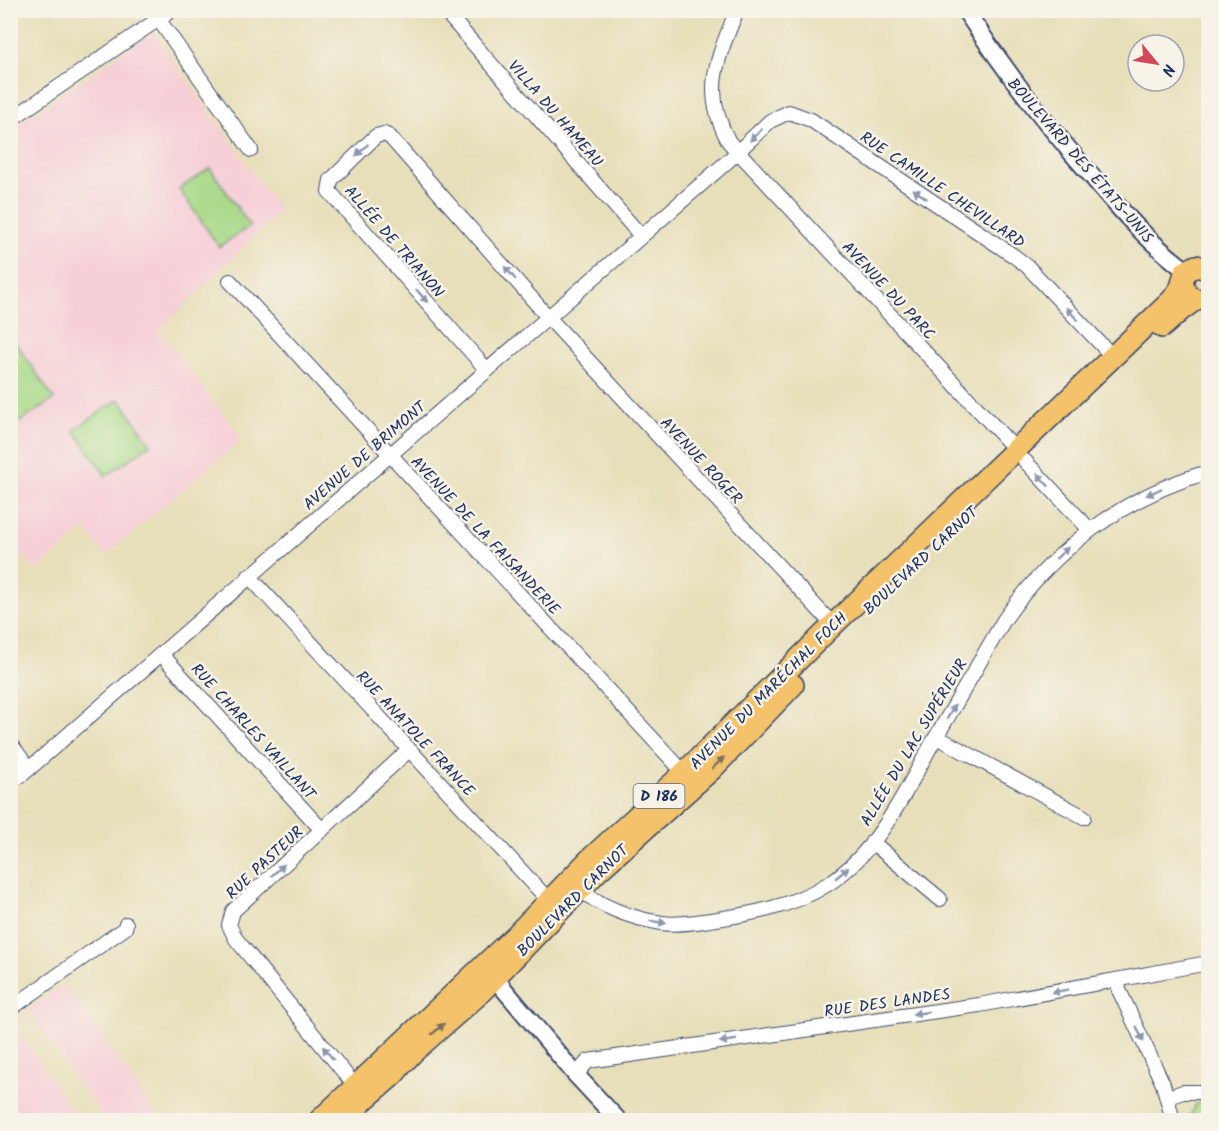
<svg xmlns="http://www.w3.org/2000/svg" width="1219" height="1131" font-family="Kalam,sans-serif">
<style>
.built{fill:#f6cfd7}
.cemetery{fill:url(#cemetery-stones);stroke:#628472;stroke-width:1.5}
.garden{fill:#a8d987;stroke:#628472;stroke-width:1.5}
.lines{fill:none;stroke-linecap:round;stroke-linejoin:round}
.minor-casing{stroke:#3a496c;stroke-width:16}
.tertiary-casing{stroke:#3a496c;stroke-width:20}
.primary-casing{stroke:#3a496c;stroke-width:24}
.minor{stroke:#fff;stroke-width:14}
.tertiary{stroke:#fff;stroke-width:16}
.primary{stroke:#f3c26a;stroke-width:21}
.oneway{fill:#8d97ae}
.oneway2{fill:#7c7163}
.labels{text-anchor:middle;stroke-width:5;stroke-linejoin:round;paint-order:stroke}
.shield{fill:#f7f3e8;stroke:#5d6a87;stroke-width:1.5}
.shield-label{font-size:15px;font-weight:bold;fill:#1b2f5e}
.street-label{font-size:16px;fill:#1b2f5e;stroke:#f7f3e8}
</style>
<defs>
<pattern id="cemetery-stones" width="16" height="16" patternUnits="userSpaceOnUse" patternTransform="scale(1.5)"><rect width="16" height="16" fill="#a8d987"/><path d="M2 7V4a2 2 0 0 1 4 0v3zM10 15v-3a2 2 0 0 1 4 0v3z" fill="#90bb77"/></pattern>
</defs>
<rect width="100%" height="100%" fill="#f7f3e8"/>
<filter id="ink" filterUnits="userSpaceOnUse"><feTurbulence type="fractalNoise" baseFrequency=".0167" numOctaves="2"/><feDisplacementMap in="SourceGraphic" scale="12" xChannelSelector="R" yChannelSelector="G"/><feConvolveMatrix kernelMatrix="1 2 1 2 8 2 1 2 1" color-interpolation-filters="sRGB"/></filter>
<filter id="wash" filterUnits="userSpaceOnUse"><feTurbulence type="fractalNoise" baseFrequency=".008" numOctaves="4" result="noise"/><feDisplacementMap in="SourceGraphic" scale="24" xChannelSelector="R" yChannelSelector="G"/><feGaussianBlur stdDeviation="1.35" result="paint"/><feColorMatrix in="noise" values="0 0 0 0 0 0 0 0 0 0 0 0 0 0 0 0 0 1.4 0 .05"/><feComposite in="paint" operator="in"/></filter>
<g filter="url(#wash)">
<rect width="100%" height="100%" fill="#e7dfb9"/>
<!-- built -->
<g class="built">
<path d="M153 32 280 211 159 331 242 439 106 555 84 529 36 571 11 540 10 129Z"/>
<path d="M65 985 160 1120H104L28 1009Z"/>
<path d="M14 1025 79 1120H11L10 1028Z"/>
</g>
<!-- cemetery -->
<path class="cemetery" d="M1196 1103H1208V1120H1184L1192 1113Z"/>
<!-- garden -->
<g class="garden">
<path d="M210 168 250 226 219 247 179 189Z"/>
<path d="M11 336 54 399 20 422 11 408Z"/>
<path d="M119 399 151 444 106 476 74 430Z"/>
</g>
</g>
<g filter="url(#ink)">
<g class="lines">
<!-- minor casing -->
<g class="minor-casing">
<g id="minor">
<path d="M447 10 451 18 641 236"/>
<path d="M737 10C717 60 701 91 729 142L1016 450"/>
<path d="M159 20 251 150"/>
<path d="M10 120 172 10"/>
<path d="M230 281 688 777"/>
<path d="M487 370 329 191 331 180 376 136 384 134 390 137 548 317 833 625"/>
<path d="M1025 461 1090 530"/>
<path d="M249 576 553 905"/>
<path d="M162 655 322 830"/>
<path d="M937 737 1084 817"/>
<path d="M10 743 29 769"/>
<path d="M10 782 23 774 728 161 770 121 789 112 811 120 1014 256 1027 266 1112 356"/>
<path d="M872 842 940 899"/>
<path d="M575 885C597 906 633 919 662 923 675 925 689 923 703 921 747 915 790 908 828 884 878 852 905 792 933 742 957 702 980 661 1004 620 1053 549 1125 496 1208 472"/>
<path d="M1118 980 1119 990 1163 1084 1173 1120"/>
<path d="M10 1009 125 928 126 924"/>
<path d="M576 1075 588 1061 979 1005 1208 963"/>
<path d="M360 1092 236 939 229 925 233 911 409 750"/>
<path d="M1168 1097 1183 1092H1208"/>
</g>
</g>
<!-- tertiary casing -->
<g class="tertiary-casing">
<g id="tertiary">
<path d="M965 10C1003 68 1044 122 1090 174 1119 209 1150 244 1187 271"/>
<path d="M487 969 576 1075 618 1120"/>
</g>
</g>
<!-- primary casing -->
<g class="primary-casing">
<g id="primary">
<path d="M1188 296 1182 284 1185 272 1196 266 1208 269"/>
<path d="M1162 327 1181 310 1196 299"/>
<path d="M320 1120 513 938 589 860 684 773 833 625 1172 300 1182 286"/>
<path d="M344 1120 366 1098 393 1075 412 1053 478 995 599 870 713 768 793 685"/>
</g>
</g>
<!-- minor -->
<use href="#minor" class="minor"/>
<!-- tertiary -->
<use href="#tertiary" class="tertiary"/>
<!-- primary -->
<use href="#primary" class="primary"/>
</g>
<!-- one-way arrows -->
<defs><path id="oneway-solid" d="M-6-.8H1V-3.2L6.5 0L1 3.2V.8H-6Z" transform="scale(1.5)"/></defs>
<g class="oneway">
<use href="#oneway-solid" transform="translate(756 135) rotate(135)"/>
<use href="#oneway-solid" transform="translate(362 150) rotate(136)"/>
<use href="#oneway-solid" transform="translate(920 194) rotate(-146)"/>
<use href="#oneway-solid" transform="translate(510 273) rotate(-131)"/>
<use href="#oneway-solid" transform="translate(422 296) rotate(49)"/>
<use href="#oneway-solid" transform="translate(1072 314) rotate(-133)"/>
<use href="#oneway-solid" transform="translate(1043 480) rotate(-133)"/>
<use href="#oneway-solid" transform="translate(1154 492) rotate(155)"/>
<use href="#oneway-solid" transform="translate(1062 553) rotate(-42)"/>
<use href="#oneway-solid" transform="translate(951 712) rotate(-60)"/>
<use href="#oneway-solid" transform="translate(278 870) rotate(-42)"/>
<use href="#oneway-solid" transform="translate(842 873) rotate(-40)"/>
<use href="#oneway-solid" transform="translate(658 922) rotate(9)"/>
<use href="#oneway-solid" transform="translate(1060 991) rotate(170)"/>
<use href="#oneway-solid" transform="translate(921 1013) rotate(172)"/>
<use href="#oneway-solid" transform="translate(1140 1034) rotate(65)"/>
<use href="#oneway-solid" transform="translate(728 1041) rotate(172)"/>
<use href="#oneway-solid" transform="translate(328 1053) rotate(-129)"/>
</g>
<g class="oneway2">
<use href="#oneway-solid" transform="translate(718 763) rotate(-45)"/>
<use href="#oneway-solid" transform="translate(438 1029) rotate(-41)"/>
</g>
</g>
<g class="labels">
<!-- shield labels -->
<rect class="shield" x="633.5" y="784" width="51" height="24" rx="4.5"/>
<g class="shield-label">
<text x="659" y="801">D 186</text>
</g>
<!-- street labels -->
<g class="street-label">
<text transform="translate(556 113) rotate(49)" y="6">VILLA DU HAMEAU</text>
<text transform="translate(1081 160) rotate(49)" y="6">BOULEVARD DES ÉTATS-UNIS</text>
<text transform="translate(943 189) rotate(34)" y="6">RUE CAMILLE CHEVILLARD</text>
<text transform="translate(395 241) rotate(49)" y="6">ALLÉE DE TRIANON</text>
<text transform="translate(889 290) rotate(47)" y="6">AVENUE DU PARC</text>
<text transform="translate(364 455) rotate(-41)" y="6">AVENUE DE BRIMONT</text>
<text transform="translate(702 460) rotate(47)" y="6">AVENUE ROGER</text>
<text transform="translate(486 535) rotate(47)" y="6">AVENUE DE LA FAISANDERIE</text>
<text transform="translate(920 560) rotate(-43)" y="6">BOULEVARD CARNOT</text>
<text transform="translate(768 690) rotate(-45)" y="6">AVENUE DU MARÉCHAL FOCH</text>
<text transform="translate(254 731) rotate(48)" y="6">RUE CHARLES VAILLANT</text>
<text transform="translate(416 733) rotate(47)" y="6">RUE ANATOLE FRANCE</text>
<text transform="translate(913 742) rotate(-59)" y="6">ALLÉE DU LAC SUPÉRIEUR</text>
<text transform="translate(264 862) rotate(-43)" y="6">RUE PASTEUR</text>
<text transform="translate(572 900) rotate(-45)" y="6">BOULEVARD CARNOT</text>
<text transform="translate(887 1002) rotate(-8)" y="6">RUE DES LANDES</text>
</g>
</g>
<!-- margin -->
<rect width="1219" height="1131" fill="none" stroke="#f7f3e8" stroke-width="36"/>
<!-- north arrow -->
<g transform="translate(1156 63) rotate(120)"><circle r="28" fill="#f7f3e8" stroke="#9fa5b1" stroke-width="1.5"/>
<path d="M0-4.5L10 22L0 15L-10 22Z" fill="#d1495b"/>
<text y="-9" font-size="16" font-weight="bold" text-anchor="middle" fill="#1b2f5e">N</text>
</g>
</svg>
